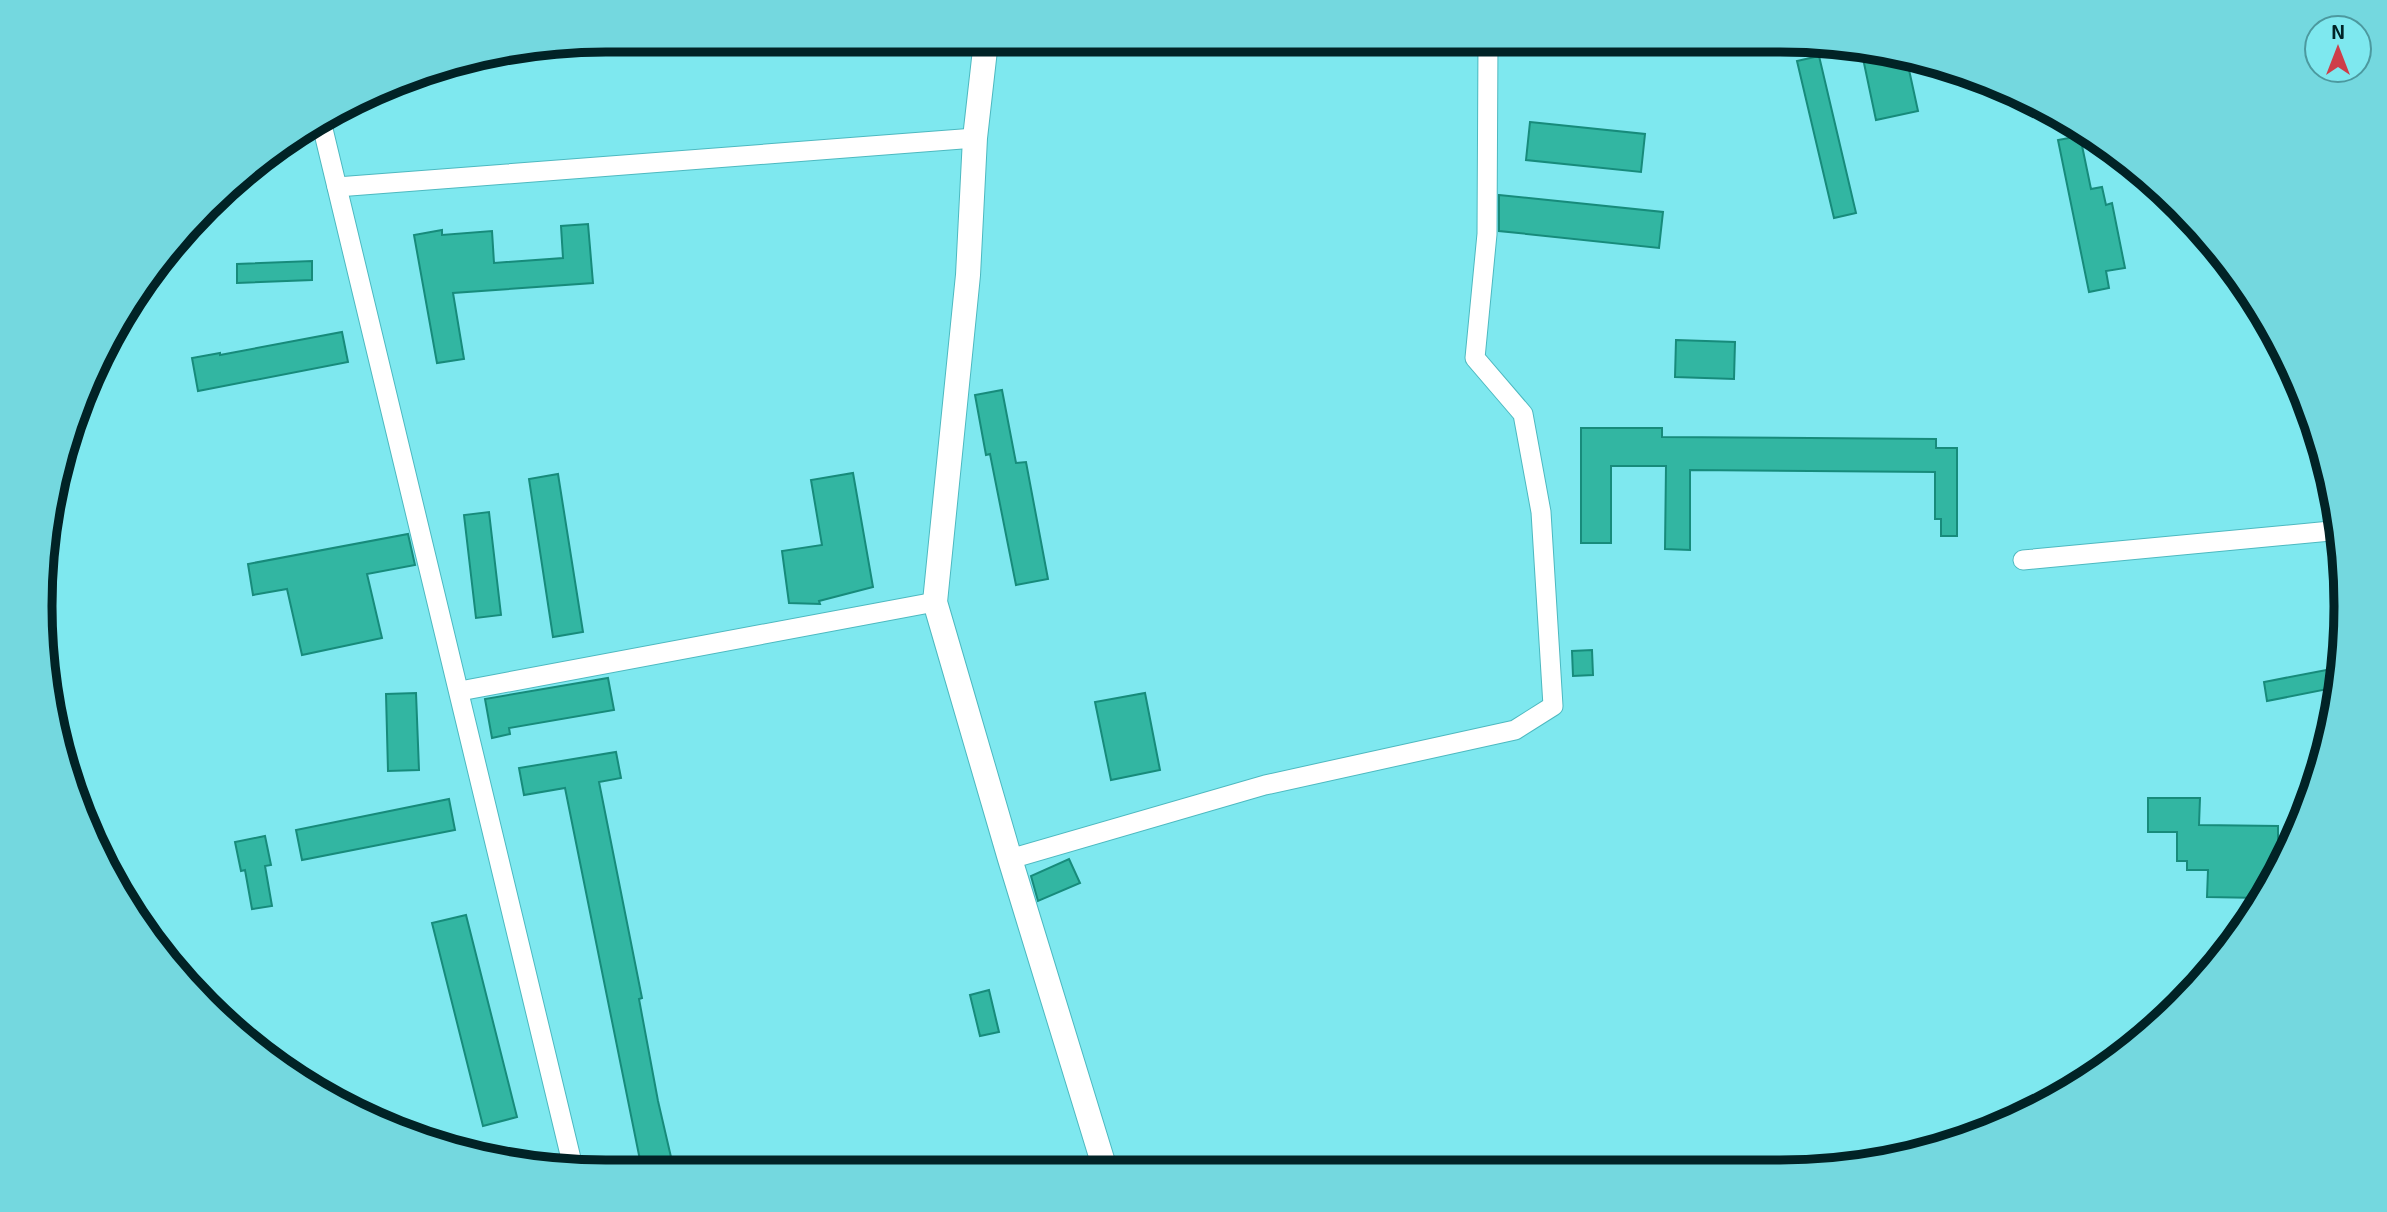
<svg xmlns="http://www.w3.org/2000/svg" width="2387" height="1212" font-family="'Exo 2',sans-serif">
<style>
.building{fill:#32b6a2;stroke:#178b7b;stroke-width:2}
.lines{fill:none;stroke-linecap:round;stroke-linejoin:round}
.minor-casing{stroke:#4db9c0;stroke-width:21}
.major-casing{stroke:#4db9c0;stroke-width:26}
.minor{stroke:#fff;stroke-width:19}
.major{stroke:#fff;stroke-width:24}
.rim{fill:none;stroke:#012326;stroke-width:9}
</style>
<rect width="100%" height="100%" fill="#7ee8ef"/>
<!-- building -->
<g class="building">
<path d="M1861 49 1906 56 1918 111 1876 120Z"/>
<path d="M1819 56 1856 213 1834 218 1797 61Z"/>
<path d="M1530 122 1645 134 1641 172 1526 160Z"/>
<path d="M2080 136 2091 189 2102 187 2106 205 2112 203 2125 268 2106 271 2109 288 2089 292 2058 140Z"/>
<path d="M1499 195 1663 212 1659 248 1499 231Z"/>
<path d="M588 224 593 283 453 293 464 359 437 363 414 235 442 230V235L492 231 494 263 563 258 561 226Z"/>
<path d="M312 261V280L237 283V264Z"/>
<path d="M342 332 348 362 198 391 192 358 220 353V355Z"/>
<path d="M1676 340 1735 342 1734 379 1675 377Z"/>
<path d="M1002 390 1016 463 1026 462 1048 579 1016 585 990 454 986 455 975 395Z"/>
<path d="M1581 428H1662V437L1936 439V448H1957V536H1941V519H1935V472L1690 470V550L1665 549 1666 466H1611V543H1581Z"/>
<path d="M853 473 873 587 819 601 820 604 789 603 782 551 822 545 811 480Z"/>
<path d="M558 474 583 632 553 637 529 479Z"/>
<path d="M489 512 501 615 476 618 464 515Z"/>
<path d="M408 534 415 565 367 574 382 638 302 655 287 589 253 595 248 564Z"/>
<path d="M1592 650 1593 675 1573 676 1572 651Z"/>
<path d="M2342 667 2338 687 2267 701 2264 682Z"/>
<path d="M608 678 614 710 509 728 510 734 492 738 485 699Z"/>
<path d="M416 693 419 770 388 771 386 694Z"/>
<path d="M1145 693 1160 770 1111 780 1095 702Z"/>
<path d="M616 752 621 778 599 782 642 998 639 999 658 1101 674 1170H642L565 788 524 795 519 768Z"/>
<path d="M2148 798H2200L2199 825 2278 826V861H2274V878L2271 883H2261V898L2207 897 2208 870H2187V861H2177V832H2148Z"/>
<path d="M449 799 455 830 302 860 296 830Z"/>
<path d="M265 836 271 865 265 866 272 906 252 909 245 870 241 871 235 842Z"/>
<path d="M1069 859 1080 883 1038 901 1031 876Z"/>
<path d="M466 915 517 1117 483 1126 432 923Z"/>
<path d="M989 990 999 1032 980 1036 970 995Z"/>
</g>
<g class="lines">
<!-- minor casing -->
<g class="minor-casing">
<g id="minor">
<path d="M322 125 574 1171"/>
<path d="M337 187 975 138"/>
<path d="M2023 560 2341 530"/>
<path d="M460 691 935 602"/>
<path d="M1010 859 1265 785 1515 730 1553 706 1541 512 1523 414 1475 358 1487 234 1488 41"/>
</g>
</g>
<!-- major casing -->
<g class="major-casing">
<path id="major" d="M986 41 975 138 968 275 935 602 1010 859 1105 1169"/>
</g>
<!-- minor -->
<use href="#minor" class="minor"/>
<!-- major -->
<use href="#major" class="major"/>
</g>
<!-- crop -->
<path d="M0 0H2387V1212H0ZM606 52H1780A554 554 0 0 1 2334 606V606A554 554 0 0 1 1780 1160H606A554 554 0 0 1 52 606V606A554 554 0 0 1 606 52Z" fill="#74d8df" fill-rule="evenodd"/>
<path class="rim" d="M606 52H1780A554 554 0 0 1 2334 606V606A554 554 0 0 1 1780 1160H606A554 554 0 0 1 52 606V606A554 554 0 0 1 606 52Z"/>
<!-- north arrow -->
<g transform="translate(2338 49)"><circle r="33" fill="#7ee8ef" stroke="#4c999f" stroke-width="2"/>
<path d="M0-5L12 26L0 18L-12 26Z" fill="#ce3e49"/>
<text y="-10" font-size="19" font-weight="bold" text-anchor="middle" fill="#012326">N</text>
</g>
</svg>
